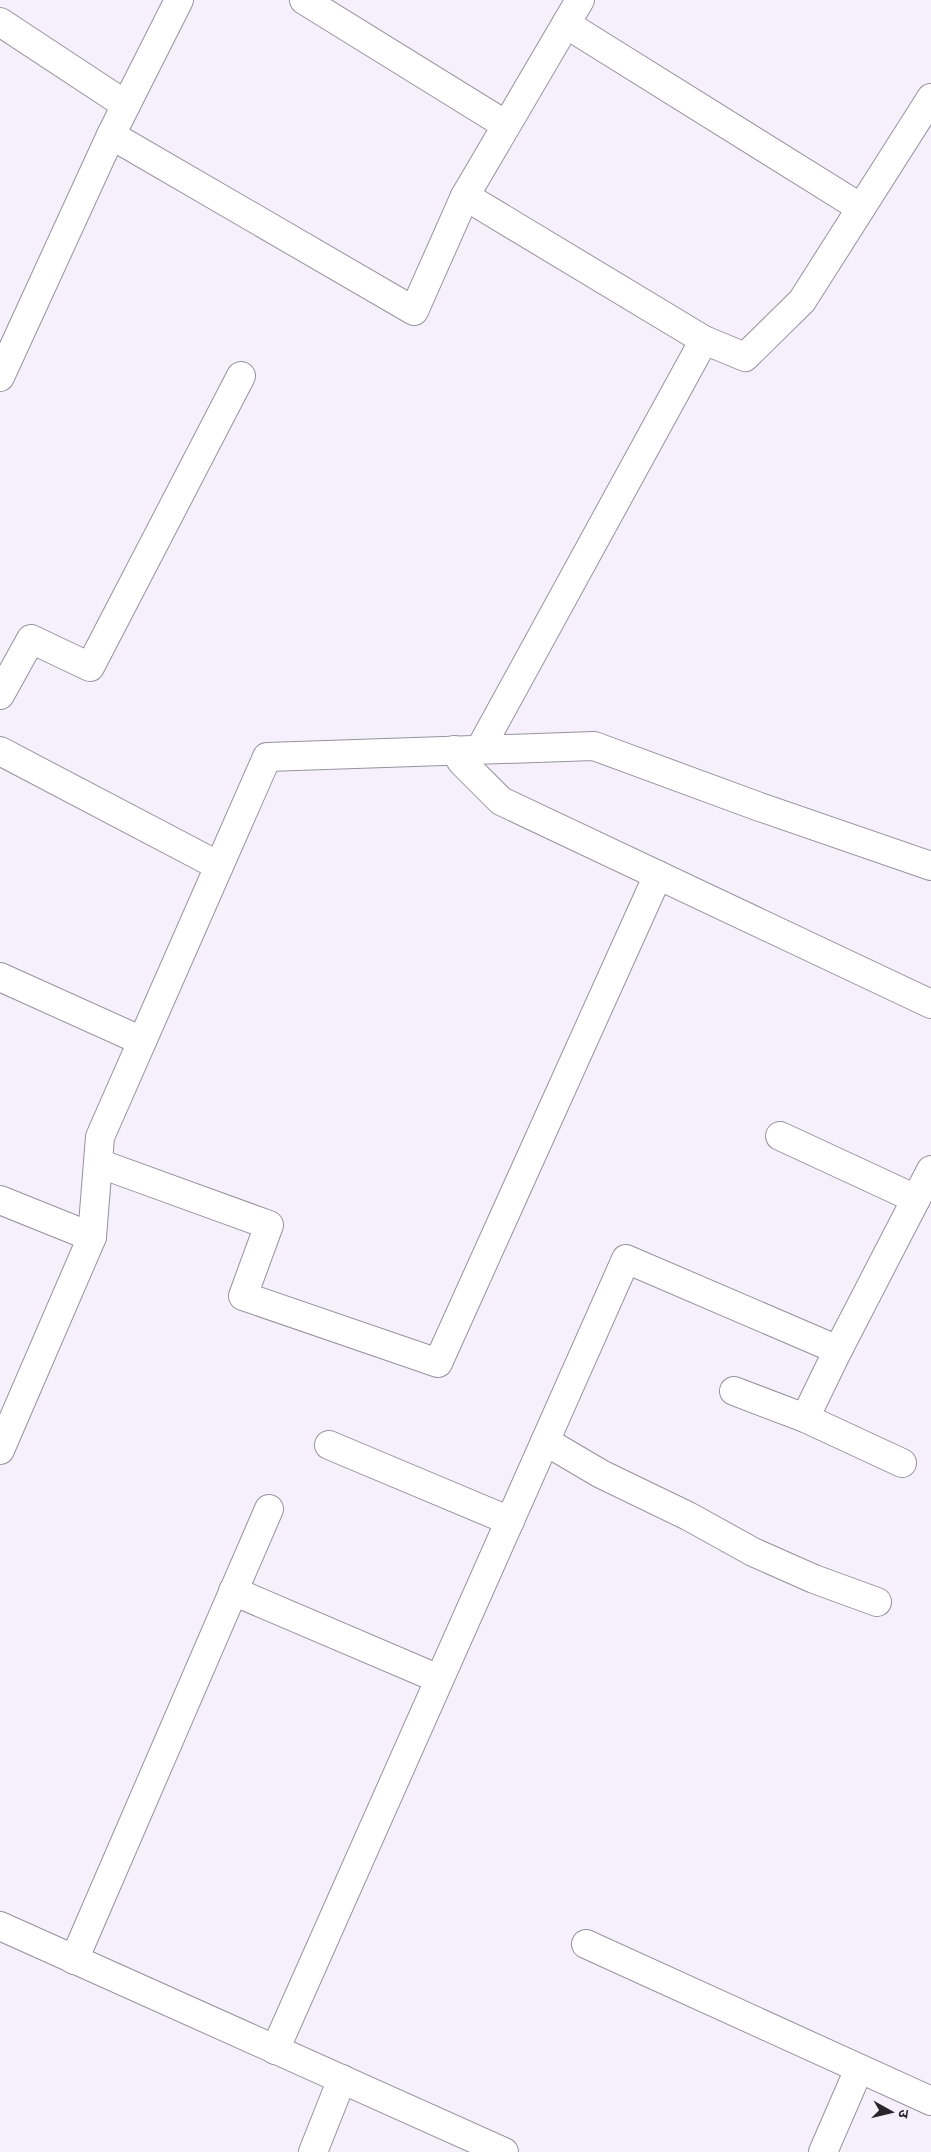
<svg xmlns="http://www.w3.org/2000/svg" width="931" height="2152" font-family="Jost,'Noto Sans Devanagari',sans-serif">
<style>
.lines{fill:none;stroke-linecap:round;stroke-linejoin:round}
.minor-casing{stroke:#97929e;stroke-width:30}
.minor{stroke:#fff;stroke-width:28}
</style>
<rect width="100%" height="100%" fill="#f6f0fd"/>
<g class="lines">
<!-- minor casing -->
<g class="minor-casing">
<g id="minor">
<path d="M304 0 506 125"/>
<path d="M0 22 126 105 111 135 414 311 465 196 580 0"/>
<path d="M566 24 861 208"/>
<path d="M126 105 179 0"/>
<path d="M465 196 704 340 745 357 802 301 931 98"/>
<path d="M0 377 111 135"/>
<path d="M0 695 31 639 90 667 241 376"/>
<path d="M480 749 704 340"/>
<path d="M454 750 462 762 501 801 931 1004"/>
<path d="M0 751 219 866"/>
<path d="M0 977 142 1041"/>
<path d="M780 1136 916 1199"/>
<path d="M98 1163 269 1225 243 1296 438 1363 658 875"/>
<path d="M0 1200 92 1237"/>
<path d="M734 1391 805 1418"/>
<path d="M545 1441 601 1474 688 1516 753 1552 814 1579 877 1602"/>
<path d="M329 1445 510 1521"/>
<path d="M0 1450 92 1237 100 1137 267 757 594 746 757 806 931 866"/>
<path d="M902 1463 805 1418 838 1350 931 1170"/>
<path d="M233 1591 439 1679"/>
<path d="M0 1926 504 2152"/>
<path d="M586 1944 931 2101"/>
<path d="M74 1960 269 1509"/>
<path d="M275 2050 626 1259 838 1350"/>
<path d="M313 2152 342 2079"/>
<path d="M823 2152 859 2069"/>
</g>
</g>
<!-- minor -->
<use href="#minor" class="minor"/>
</g>
<!-- north arrow -->
<g transform="translate(891 2112) rotate(98)" stroke="#f6f0fd" stroke-width="4" paint-order="stroke">
<path d="M0-4L9 19L0 12L-9 19Z" fill="#28262b"/>
<text y="-8" font-size="14" font-weight="bold" text-anchor="middle" fill="#28262b">उ</text>
</g>
</svg>
